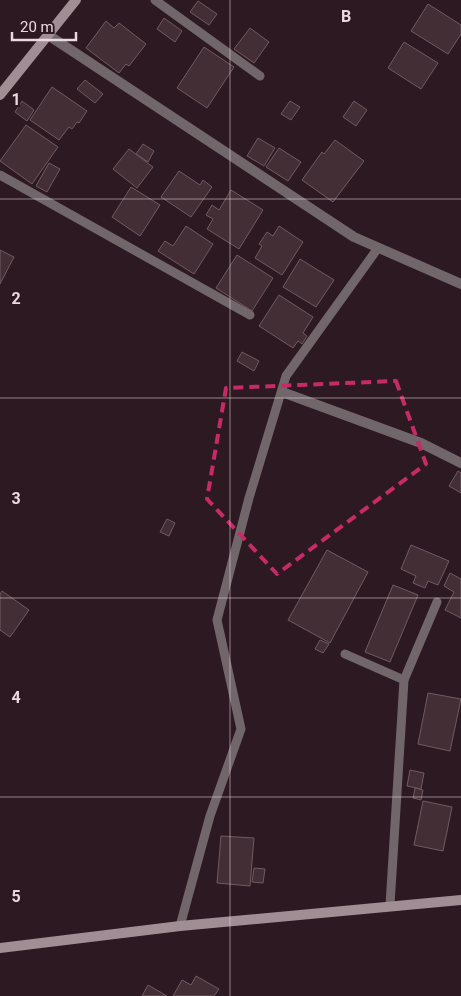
<svg xmlns="http://www.w3.org/2000/svg" width="461" height="996" font-family="Roboto,sans-serif">
<style>
.building{fill:#432e35;stroke:#725a62}
.lines{fill:none;stroke-linecap:round;stroke-linejoin:round}
.lane{stroke:#71666a;stroke-width:9}
.street{stroke:#71666a;stroke-width:10}
.secondary{stroke:#a08e94;stroke-width:10}
.marked{fill:none;stroke:#c62b68;stroke-width:4;stroke-dasharray:10 6;stroke-linejoin:round}
.grid{fill:none;stroke:#e9dadf;stroke-width:1;stroke-opacity:0.55}
.grid-label{font-size:16px;text-anchor:middle;font-weight:bold;fill:#e9dadf;stroke:#2d1921;stroke-width:5;stroke-linejoin:round;paint-order:stroke}
</style>
<rect width="100%" height="100%" fill="#2d1921"/>
<!-- building -->
<g class="building">
<path d="M198 1 217 14 209 25 190 12Z"/>
<path d="M428 4 461 25V34L448 54 411 31Z"/>
<path d="M164 18 182 31 175 42 157 29Z"/>
<path d="M106 21 114 28 119 23 146 44 129 66 126 64 119 73 86 48Z"/>
<path d="M250 28 269 42 254 63 234 49Z"/>
<path d="M404 42 438 63 421 89 388 68Z"/>
<path d="M204 47 234 67 207 108 177 88Z"/>
<path d="M85 80 103 94 95 103 77 89Z"/>
<path d="M52 87 87 111 79 123 77 122 72 129 69 127 59 140 30 120Z"/>
<path d="M22 101 34 110 27 121 15 112Z"/>
<path d="M290 101 300 107 291 120 281 114Z"/>
<path d="M354 101 367 110 356 126 343 117Z"/>
<path d="M26 125 58 147 32 184 0 161Z"/>
<path d="M258 138 275 148 264 166 247 156Z"/>
<path d="M335 140 364 161 333 202 302 180 322 152 324 154Z"/>
<path d="M143 144 154 151 148 162 136 154Z"/>
<path d="M279 148 301 162 288 181 266 167Z"/>
<path d="M129 149 153 167 137 188 113 169Z"/>
<path d="M49 163 60 169 47 192 36 186Z"/>
<path d="M179 171 200 185 203 180 212 187 191 217 161 197Z"/>
<path d="M131 187 160 205 140 236 112 217Z"/>
<path d="M231 190 263 210 239 249 207 229 213 219 206 215 212 205 219 210Z"/>
<path d="M186 226 213 244 194 274 158 251 165 241 173 246Z"/>
<path d="M279 226 303 242 282 275 255 258 262 246 259 244 267 232 273 236Z"/>
<path d="M0 250 14 257 0 284Z"/>
<path d="M237 255 273 278 252 311 216 288Z"/>
<path d="M300 259 334 280 316 307 283 287Z"/>
<path d="M279 295 313 317 303 333 307 336 302 344 298 341 293 348 259 326Z"/>
<path d="M242 352 259 361 254 371 237 361Z"/>
<path d="M458 471 461 473V493L449 486Z"/>
<path d="M167 519 175 523 169 536 160 532Z"/>
<path d="M411 545 449 561 438 585 428 581 425 588 413 583 416 576 401 569Z"/>
<path d="M327 550 368 572 330 643 288 620Z"/>
<path d="M450 573 461 579V618L445 610 454 592 444 586Z"/>
<path d="M393 585 418 595 390 662 365 652Z"/>
<path d="M2 591 29 610 10 637 0 630V594Z"/>
<path d="M320 640 329 644 323 653 315 649Z"/>
<path d="M428 693 461 699 450 751 418 744Z"/>
<path d="M410 770 424 773 421 789 407 786Z"/>
<path d="M415 788 423 790 421 800 413 798Z"/>
<path d="M423 801 452 807 443 851 414 845Z"/>
<path d="M221 836 254 838 250 886 217 883Z"/>
<path d="M254 868 265 869 263 883 252 882Z"/>
<path d="M196 976 219 989 214 996H173L182 980 191 985Z"/>
<path d="M148 985 167 996H142Z"/>
</g>
<g class="lines">
<!-- lane -->
<g class="lane">
<path d="M155 0 260 76"/>
<path d="M0 175 250 315"/>
<path d="M345 654 404 680"/>
<path d="M390 905 404 680 437 602"/>
<path d="M180 926 210 816 241 729 217 620 249 498 286 376 378 248"/>
</g>
<!-- street -->
<g class="street">
<path d="M48 35 354 237 461 284"/>
<path d="M282 392 421 443 461 463"/>
</g>
<!-- secondary -->
<g class="secondary">
<path d="M0 95 76 0"/>
<path d="M0 948 180 926 461 900"/>
</g>
</g>
<!-- marked area -->
<path class="marked" d="M396 381 426 464 277 574 207 499 226 388Z"/>
<!-- grid -->
<path class="grid" d="M230 0V996M0 199H461M0 398H461M0 598H461M0 797H461"/>
<g class="grid-label">
<text x="346" y="22">B</text>
<text x="16" y="105">1</text>
<text x="16" y="304">2</text>
<text x="16" y="504">3</text>
<text x="16" y="703">4</text>
<text x="16" y="902">5</text>
</g>
<!-- scale -->
<path d="M12 32v8h64v-8" fill="none" stroke="#e9dadf" stroke-width="2.5"/>
<text x="20" y="32" font-size="15" fill="#e9dadf" stroke="#2d1921" stroke-width="4" paint-order="stroke">20 m</text>
</svg>
